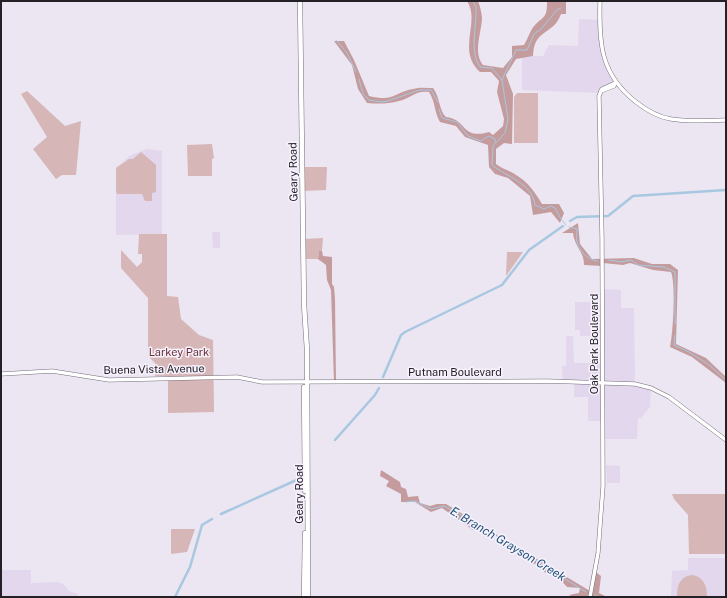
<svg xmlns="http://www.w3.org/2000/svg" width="727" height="598" font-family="'Public Sans',sans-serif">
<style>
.built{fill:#e2d7ec}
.green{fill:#d6b6b7}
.forest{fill:#c59c9d}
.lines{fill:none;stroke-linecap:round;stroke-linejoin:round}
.stream{stroke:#a8c8e1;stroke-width:1}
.canal{stroke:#a8c8e1;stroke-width:2.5}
.minor-casing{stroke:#746d79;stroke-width:4.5}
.major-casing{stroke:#746d79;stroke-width:5.5}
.minor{stroke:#fff;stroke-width:3.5}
.major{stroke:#fff;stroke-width:4.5}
.labels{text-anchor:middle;stroke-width:3;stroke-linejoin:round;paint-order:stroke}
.street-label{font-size:11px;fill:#232126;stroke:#f8f2fe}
.park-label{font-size:11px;fill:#6a3337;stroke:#f8f2fe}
.water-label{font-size:12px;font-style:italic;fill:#225477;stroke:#f8f2fe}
</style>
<rect width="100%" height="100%" fill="#ece5f2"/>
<g class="built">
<polygon points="579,19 600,20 600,41 615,83 600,93 522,90 522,56 543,56 549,45 578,46"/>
<polygon points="147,149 162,151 162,234 116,235 116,168 131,155"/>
<polygon points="212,232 220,232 220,248 213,248"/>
<polygon points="602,289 621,290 621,308 634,308 635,384 651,388 650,407 640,419 638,417 637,439 602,439 602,421 588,421 588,397 574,397 574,382 563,381 562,366 566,366 566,336 573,336 574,363 603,363 603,336 580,336 580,330 575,330 575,302 602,302"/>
<polygon points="606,465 620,466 620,483 607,483"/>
<polygon points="688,558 726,558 726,597 671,597 672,571 688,570"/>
<polygon points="1,570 31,570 31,583 57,582 63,584 69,591 78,594 77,597 1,597"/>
</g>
<g class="green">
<polygon points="27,91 65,126 81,121 76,175 62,175 56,179 33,149 47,137 21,94"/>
<polygon points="517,93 538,93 538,143 514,143 514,97"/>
<polygon points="212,144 214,158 212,159 212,176 188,176 187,145"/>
<polygon points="141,152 156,165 156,192 152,193 152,201 145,201 142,194 117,194 116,190 116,168 129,159 133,159"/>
<polygon points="302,167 327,167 326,190 302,191"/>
<polygon points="139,234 167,234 167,296 178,297 181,319 199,335 213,340 214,412 168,413 168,376 155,376 155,363 148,356 148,298 121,268 121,250 137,267 142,262 142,254 138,254"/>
<polygon points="323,238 322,251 319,251 318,259 304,259 303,239"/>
<polygon points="507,252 523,252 506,276"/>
<polygon points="672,494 726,494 726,554 689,554 688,515 674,499"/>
<polygon points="171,529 195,529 187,552 171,554"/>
<path d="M692 575C704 577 707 586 707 597H677C677 586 679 577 692 575Z"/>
</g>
<g class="forest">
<path d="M467 1H478C480 6 482 14 482 19 481 34 473 53 483 65L503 68 512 57V46L524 45C528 39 530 30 535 25 545 15 547 18 547 1H566V14H561C553 36 534 28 533 56L516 59 506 75 513 94 512 144 504 143 496 149V164C502 169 509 170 516 175 528 182 535 192 542 204H559L564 213 560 223 551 212 533 215 530 196 508 178 495 174 489 167 488 145 465 137 456 126 440 122C434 112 436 103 429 92 416 90 411 98 399 101 388 104 378 104 367 103L358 89 352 65 334 41H344L354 60 369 96C395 102 392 93 413 89 419 87 427 88 433 88 440 97 439 111 446 117 467 119 461 140 489 132L493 135 503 126 504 119 497 92 499 81 491 72H480C456 50 481 22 467 1Z"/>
<path d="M578 223 580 244 592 259 634 258 652 264H670L678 270 676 344 706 358 726 377V383L692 357 670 347C673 335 676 283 671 272L653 270 630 263 623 265 603 263 602 266 584 265C584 251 575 248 573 233H562Z"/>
<polygon points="319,251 322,251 323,256 332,257 332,284 334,287 335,299 336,382 334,382 331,290 327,280 326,265 318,259"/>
<polygon points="381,470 400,482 401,487 406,489 408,497 418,496 420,503 430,506 437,504 446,504 590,591 594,571 601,576 599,593 607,597 573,597 569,595 579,593 580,588 567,587 557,576 544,572 539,565 531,563 521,551 509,549 504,541 487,531 473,530 442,508 431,512 415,502 401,502 401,494 386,486 389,481 380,476"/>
</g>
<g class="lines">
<g class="stream">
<path d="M473 1 476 7C477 26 469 51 480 67L492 68 502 80 508 119 505 133 493 146 492 165C507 177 532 183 535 205L544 209 551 206 555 208 561 219 566 225"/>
<polyline points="563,2 563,1"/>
<polyline points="336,40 347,53 356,72"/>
<polyline points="359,79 363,94 369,100 381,102 388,101 419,90 431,90 438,102"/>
<polyline points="502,80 516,50 527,50 534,34 541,29 557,10 561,8"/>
<polyline points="439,109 442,118 457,122 468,136 481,141 489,136 495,139 495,142"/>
<path d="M569 227 577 229C577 234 576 238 577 242 579 251 588 260 597 261"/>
<polyline points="609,260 621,262 631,260 638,265 664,267 675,272 675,324"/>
<polyline points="675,335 674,345 689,352 708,364 726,380"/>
<polyline points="406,502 415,501 431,509 444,506 471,520 586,592"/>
<polyline points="595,595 598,597"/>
</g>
<g class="canal">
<polyline points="570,221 577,217 608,216 633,196 726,190"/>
<polyline points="383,377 401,335 405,332 502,285 529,250 563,226"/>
<polyline points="335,440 375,395 379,388"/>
<polyline points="221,514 301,478"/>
<polyline points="175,597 190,567 202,525 212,519"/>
</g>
<defs>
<g id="minor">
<path d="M600 1C599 43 600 74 636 102 646 110 658 117 671 119 689 122 708 121 726 120"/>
<polyline points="601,91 614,86 615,83"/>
<polyline points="1,374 52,371 109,380 237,377 262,382 547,381 635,384 651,388 669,397 726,440"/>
<polyline points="590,597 598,553 603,486 602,238 599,96 602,89 615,83"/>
</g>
<g id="major">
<polyline points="300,1 304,304 307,350 308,597"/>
<polyline points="304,387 305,491"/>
<polyline points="304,597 305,533"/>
</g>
</defs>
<use href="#minor" class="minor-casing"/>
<use href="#major" class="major-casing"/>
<use href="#minor" class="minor"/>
<use href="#major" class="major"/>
</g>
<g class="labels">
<g class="street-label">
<text transform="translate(293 172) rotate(-91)" y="4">Geary Road</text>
<text transform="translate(594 344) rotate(-90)" y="4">Oak Park Boulevard</text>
<text transform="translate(154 369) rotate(-1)" y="4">Buena Vista Avenue</text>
<text x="455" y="376">Putnam Boulevard</text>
<text transform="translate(299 494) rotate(-90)" y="4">Geary Road</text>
</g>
<g class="park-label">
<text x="179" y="356">Larkey Park</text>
</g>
<g class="water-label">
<text transform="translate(508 544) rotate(31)" y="4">E. Branch Grayson Creek</text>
</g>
</g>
<rect width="727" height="598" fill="none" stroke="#232126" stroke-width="4"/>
</svg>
